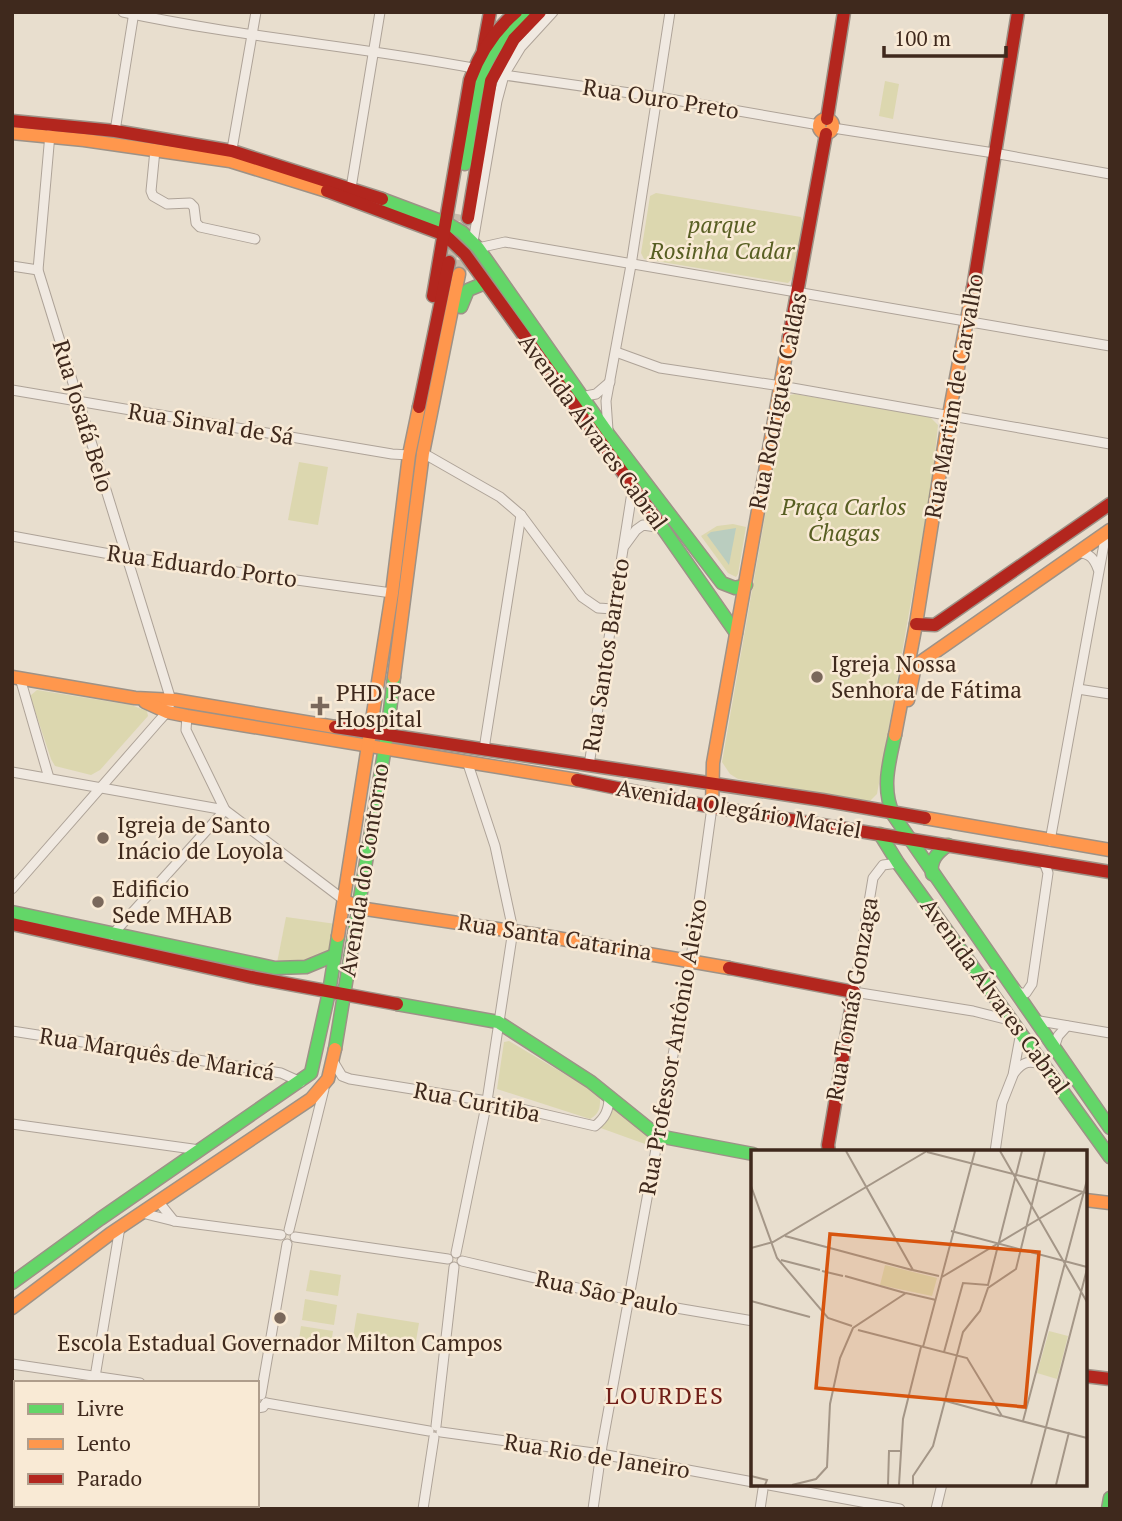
<svg xmlns="http://www.w3.org/2000/svg" width="1122" height="1521" font-family="'PT Serif',serif">
<style>
.green{fill:#dcd7af}
.water{fill:#bacdbf}
.lines{fill:none;stroke-linecap:round;stroke-linejoin:round}
.primary-tunnel{stroke:#c6baab;stroke-width:14;stroke-dasharray:14 7;stroke-linecap:butt}
.street-casing{stroke:#aea398;stroke-width:11}
.fast-casing{stroke:#9d9287;stroke-width:15}
.slow-casing{stroke:#9d9287;stroke-width:15}
.jam-casing{stroke:#9d9287;stroke-width:15}
.street{stroke:#f0e9e1;stroke-width:9}
.fast{stroke:#63d668;stroke-width:12}
.slow{stroke:#ff974d;stroke-width:12}
.jam{stroke:#b3261e;stroke-width:12}
.poi-dot{fill:#7a685b;stroke:#f9ead5;stroke-width:2.5}
.labels{text-anchor:middle;stroke-width:5;stroke-linejoin:round;paint-order:stroke}
.street-label{font-size:23px;fill:#3f291d;stroke:#f9ead5}
.park-label{font-size:23px;font-style:italic;fill:#575e22;stroke:#f9ead5}
.poi-label{font-size:23px;fill:#3f291d;stroke:#f9ead5;text-anchor:start}
.neighbourhood-label{font-size:24px;letter-spacing:2px;fill:#711e18;stroke:#f9ead5}
.inset-road{fill:none;stroke:#a49687;stroke-width:2}
.view{fill:#d7540e;fill-opacity:0.15;stroke:#d7540e;stroke-width:3.5}
.inset-edge{fill:none;stroke:#3f291d;stroke-width:3.5}
</style>
<rect width="100%" height="100%" fill="#e8dece"/>
<g class="green">
<polygon points="885,81 899,84 893,119 879,116"/>
<polygon points="656,193 801,217 803,223 792,279 788,283 644,259 641,253 650,196"/>
<polygon points="795,394 930,417 938,425 932,483 877,794 870,801 738,779 730,774 722,762 786,396"/>
<polygon points="299,462 328,467 318,525 288,520"/>
<polygon points="733,524 746,527 738,574 736,577 728,573 701,536 717,526"/>
<polygon points="37,690 131,705 147,711 148,716 100,770 91,775 55,766 51,759 30,696"/>
<polygon points="286,917 336,924 332,947 319,960 276,968"/>
<path d="M509 1041 600 1095C600 1106 601 1113 590 1119L497 1089 504 1042Z"/>
<polygon points="609,1097 657,1138 645,1144 595,1126"/>
<polygon points="310,1270 341,1275 338,1296 306,1291"/>
<polygon points="305,1299 337,1305 334,1325 302,1320"/>
<polygon points="357,1313 419,1323 415,1347 353,1337"/>
<polygon points="301,1326 333,1331 330,1350 298,1346"/>
</g>
<polygon class="water" points="736,528 729,565 707,535 711,532"/>
<g class="lines">
<g class="primary-tunnel">
<polyline points="449,262 457,214"/>
<polyline points="459,274 468,218"/>
</g>
<defs>
<g id="street">
<path d="M123 12C239 37 357 46 473 68"/>
<polyline points="504,75 658,97 819,125"/>
<polyline points="833,128 994,153 1110,174"/>
<polyline points="115,131 134,12"/>
<polyline points="155,150 151,191 153,196 167,204 190,203 194,207 196,223 200,227 255,239"/>
<polyline points="231,155 256,12"/>
<polyline points="351,188 380,12"/>
<polyline points="473,242 497,101 504,75 521,47 553,12"/>
<polyline points="478,248 505,242 1110,346"/>
<polyline points="12,266 38,270"/>
<polyline points="616,352 660,368 781,386 1110,444"/>
<polyline points="12,390 392,454 409,455"/>
<polyline points="581,397 596,394 610,382"/>
<polyline points="608,430 606,401 631,265 670,12"/>
<polyline points="423,453 500,497 521,515 582,597 598,608 613,609"/>
<polyline points="12,536 126,557 392,593"/>
<polyline points="625,545 636,530 643,525 663,528"/>
<path d="M1078 552C1090 554 1094 558 1098 569"/>
<polyline points="20,678 49,778"/>
<polyline points="1078,689 1110,694"/>
<polyline points="484,749 521,515"/>
<polyline points="589,765 633,486"/>
<polyline points="12,772 225,810 344,900"/>
<polyline points="1050,841 1106,533"/>
<polyline points="898,863 883,865 873,878 854,992 973,1011 1013,1021"/>
<polyline points="12,889 158,722 167,712 171,700 38,270 50,134"/>
<polyline points="112,935 225,810 186,730 187,716"/>
<polyline points="1014,988 1020,993 1026,993 1032,984 1048,873 1044,862"/>
<polyline points="1034,1020 1110,1033"/>
<polyline points="12,1031 281,1073 301,1082"/>
<polyline points="1054,1048 1058,1036 1067,1026"/>
<path d="M333 1061 342 1076 350 1079 487 1101 595 1126C605 1118 609 1110 609 1097"/>
<path d="M1014 1073C1023 1061 1030 1060 1043 1065"/>
<polyline points="12,1124 200,1150"/>
<polyline points="995,1152 1002,1103 1013,1075 1021,1032"/>
<polyline points="158,1201 174,1221"/>
<polyline points="142,1213 174,1221 281,1235"/>
<polyline points="289,1230 324,1089"/>
<polyline points="295,1237 448,1259"/>
<polyline points="456,1253 487,1101 513,930 495,846 467,761"/>
<polyline points="462,1261 629,1300 753,1321"/>
<polyline points="12,1364 140,1383"/>
<polyline points="94,1383 120,1227"/>
<polyline points="261,1395 287,1244"/>
<polyline points="266,1403 429,1431"/>
<polyline points="257,1408 263,1407 266,1403"/>
<polyline points="436,1426 454,1267"/>
<polyline points="441,1432 601,1454 753,1482"/>
<polyline points="769,1485 900,1509"/>
<polyline points="71,1509 71,1505"/>
<polyline points="243,1509 244,1505"/>
<polyline points="423,1509 434,1437"/>
<polyline points="593,1509 602,1446 693,945 712,807"/>
<polyline points="760,1509 763,1489"/>
<polyline points="936,1509 942,1484"/>
</g>
<g id="fast">
<path d="M465 164C471 129 472 91 489 58 498 41 513 27 526 12"/>
<polyline points="382,199 446,223 462,232 478,248 609,435 722,583 735,588 746,585"/>
<polyline points="461,307 468,290 485,283"/>
<polyline points="657,520 736,633"/>
<path d="M895 735C889 763 881 789 894 816L1110 1128"/>
<polyline points="880,834 898,863 1110,1157"/>
<path d="M932 874C930 860 937 853 948 845"/>
<polyline points="12,912 275,968 306,967 335,955"/>
<polyline points="397,1004 498,1022 591,1082 658,1136 753,1154"/>
<polyline points="335,1049 387,735 394,677"/>
<polyline points="12,1283 100,1219 311,1073 329,992 338,936"/>
<polyline points="1108,1509 1110,1498"/>
</g>
<g id="slow">
<circle cx="826" cy="126" r="7"/>
<polyline points="12,133 84,140 230,161 327,191"/>
<polyline points="12,677 135,698 175,700 335,727"/>
<polyline points="394,677 423,453 459,274"/>
<polyline points="908,700 915,666 1110,530"/>
<polyline points="145,702 167,712 187,716 577,780"/>
<polyline points="895,735 916,624 949,415 973,288"/>
<polyline points="712,807 713,763 789,337"/>
<polyline points="925,818 1110,850"/>
<polyline points="344,900 359,908 545,936 729,968"/>
<polyline points="338,936 392,593 409,455 419,407"/>
<polyline points="1085,1200 1110,1203"/>
<polyline points="12,1308 110,1234 311,1099 328,1079 335,1049"/>
</g>
<g id="jam">
<polyline points="483,50 490,12"/>
<polyline points="827,119 844,12"/>
<polyline points="12,121 115,131 232,151 382,199"/>
<polyline points="327,191 445,235 465,254 657,520"/>
<polyline points="468,218 491,81 514,39 540,12"/>
<polyline points="973,288 1018,12"/>
<path d="M433 296 470 80C480 52 494 31 516 12"/>
<polyline points="789,337 826,134"/>
<polyline points="419,407 449,262"/>
<polyline points="916,624 935,625 1110,504"/>
<polyline points="335,727 822,800 925,818"/>
<polyline points="577,780 712,807 1110,872"/>
<polyline points="12,924 251,977 397,1004"/>
<polyline points="729,968 854,992 828,1145 829,1152"/>
<polyline points="1085,1376 1110,1379"/>
</g>
</defs>
<use href="#street" class="street-casing"/>
<use href="#fast" class="fast-casing"/>
<use href="#slow" class="slow-casing"/>
<use href="#jam" class="jam-casing"/>
<use href="#street" class="street"/>
<use href="#fast" class="fast"/>
<use href="#slow" class="slow"/>
<use href="#jam" class="jam"/>
</g>
<g class="poi-dot">
<circle cx="817" cy="677" r="7"/>
<path d="M316.5 695.5h7v7h7v7h-7v7h-7v-7h-7v-7h7z"/>
<circle cx="103" cy="838" r="7"/>
<circle cx="98" cy="902" r="7"/>
<circle cx="280" cy="1318" r="7"/>
</g>
<g class="labels">
<g class="street-label">
<text transform="translate(661 99) rotate(9)" y="8">Rua Ouro Preto</text>
<text transform="translate(954 396) rotate(-80)" y="8">Rua Martim de Carvalho</text>
<text transform="translate(778 401) rotate(-79)" y="8">Rua Rodrigues Caldas</text>
<text transform="translate(83 416) rotate(73)" y="8">Rua Josafá Belo</text>
<text transform="translate(211 424) rotate(9)" y="8">Rua Sinval de Sá</text>
<text transform="translate(593 432) rotate(54)" y="8">Avenida Álvares Cabral</text>
<text transform="translate(202 566) rotate(8)" y="8">Rua Eduardo Porto</text>
<text transform="translate(606 655) rotate(-81)" y="8">Rua Santos Barreto</text>
<text transform="translate(739 809) rotate(10)" y="8">Avenida Olegário Maciel</text>
<text transform="translate(364 870) rotate(-81)" y="8">Avenida do Contorno</text>
<text transform="translate(555 937) rotate(9)" y="8">Rua Santa Catarina</text>
<text transform="translate(995 996) rotate(54)" y="8">Avenida Álvares Cabral</text>
<text transform="translate(852 999) rotate(-80)" y="8">Rua Tomás Gonzaga</text>
<text transform="translate(673 1047) rotate(-80)" y="8">Rua Professor Antônio Aleixo</text>
<text transform="translate(157 1054) rotate(9)" y="8">Rua Marquês de Maricá</text>
<text transform="translate(477 1102) rotate(11)" y="8">Rua Curitiba</text>
<text transform="translate(607 1293) rotate(12)" y="8">Rua São Paulo</text>
<text transform="translate(597 1456) rotate(9)" y="8">Rua Rio de Janeiro</text>
</g>
<g class="park-label">
<text x="722" y="233">parque<tspan x="722" dy="26">Rosinha Cadar</tspan></text>
<text x="844" y="515">Praça Carlos<tspan x="844" dy="26">Chagas</tspan></text>
</g>
<g class="poi-label">
<text x="831" y="672">Igreja Nossa<tspan x="831" dy="26">Senhora de Fátima</tspan></text>
<text x="336" y="701">PHD Pace<tspan x="336" dy="26">Hospital</tspan></text>
<text x="117" y="833">Igreja de Santo<tspan x="117" dy="26">Inácio de Loyola</tspan></text>
<text x="112" y="897">Edificio<tspan x="112" dy="26">Sede MHAB</tspan></text>
<text x="280" y="1351" text-anchor="middle">Escola Estadual Governador Milton Campos</text>
</g>
<g class="neighbourhood-label">
<text x="665" y="1404">LOURDES</text>
</g>
</g>
<g transform="translate(751 1150)">
<rect width="336" height="336" fill="#e8dece"/>
<path d="M134 115 186 128 181 146 129 135ZM298 181 317 186 306 229 286 223Z" fill="#dcd7af"/>
<path class="inset-road" d="M95 1 162 120 188 126M249 1 336 152M176 2 336 43M0 36 26 108 77 168 101 176M200 81 336 117M34 86 161 120M0 98 22 92 176 1M30 110 69 120M71 121 92 126M94 126 154 143M191 127 331 43M0 151 59 167M107 180 216 208 251 266 336 288M172 197 224 1M193 202 212 133 237 135 271 1M191 250 250 266M272 271 336 30M0 326 16 330 14 335M41 335 65 329 76 317 79 254 89 208 102 178 155 143 185 150M137 335 138 301H149M148 335 152 269 170 197M162 335V326L182 296 212 182 229 161 237 138 265 119 294 1M280 335 336 119M305 335 318 282"/>
<path class="view" d="M79 84 288 102 274 257 65 238Z"/>
<rect width="336" height="336" class="inset-edge"/>
</g>
<rect width="1122" height="1521" fill="none" stroke="#3f291d" stroke-width="28"/>
<rect x="14" y="1381" width="245" height="126" fill="#f9ead5" stroke="#af9d8b" stroke-width="2"/>
<rect x="28" y="1404" width="35" height="10" fill="#63d668" stroke="#af9d8b" stroke-width="2"/>
<text x="77" y="1416" font-size="21" fill="#3f291d">Livre</text>
<rect x="28" y="1439" width="35" height="10" fill="#ff974d" stroke="#af9d8b" stroke-width="2"/>
<text x="77" y="1451" font-size="21" fill="#3f291d">Lento</text>
<rect x="28" y="1474" width="35" height="10" fill="#b3261e" stroke="#af9d8b" stroke-width="2"/>
<text x="77" y="1486" font-size="21" fill="#3f291d">Parado</text>
<path d="M884 46v10h122v-10" fill="none" stroke="#3f291d" stroke-width="3.5"/>
<text x="894" y="46" font-size="21" fill="#3f291d" stroke="#f9ead5" stroke-width="5" paint-order="stroke">100 m</text>
</svg>
